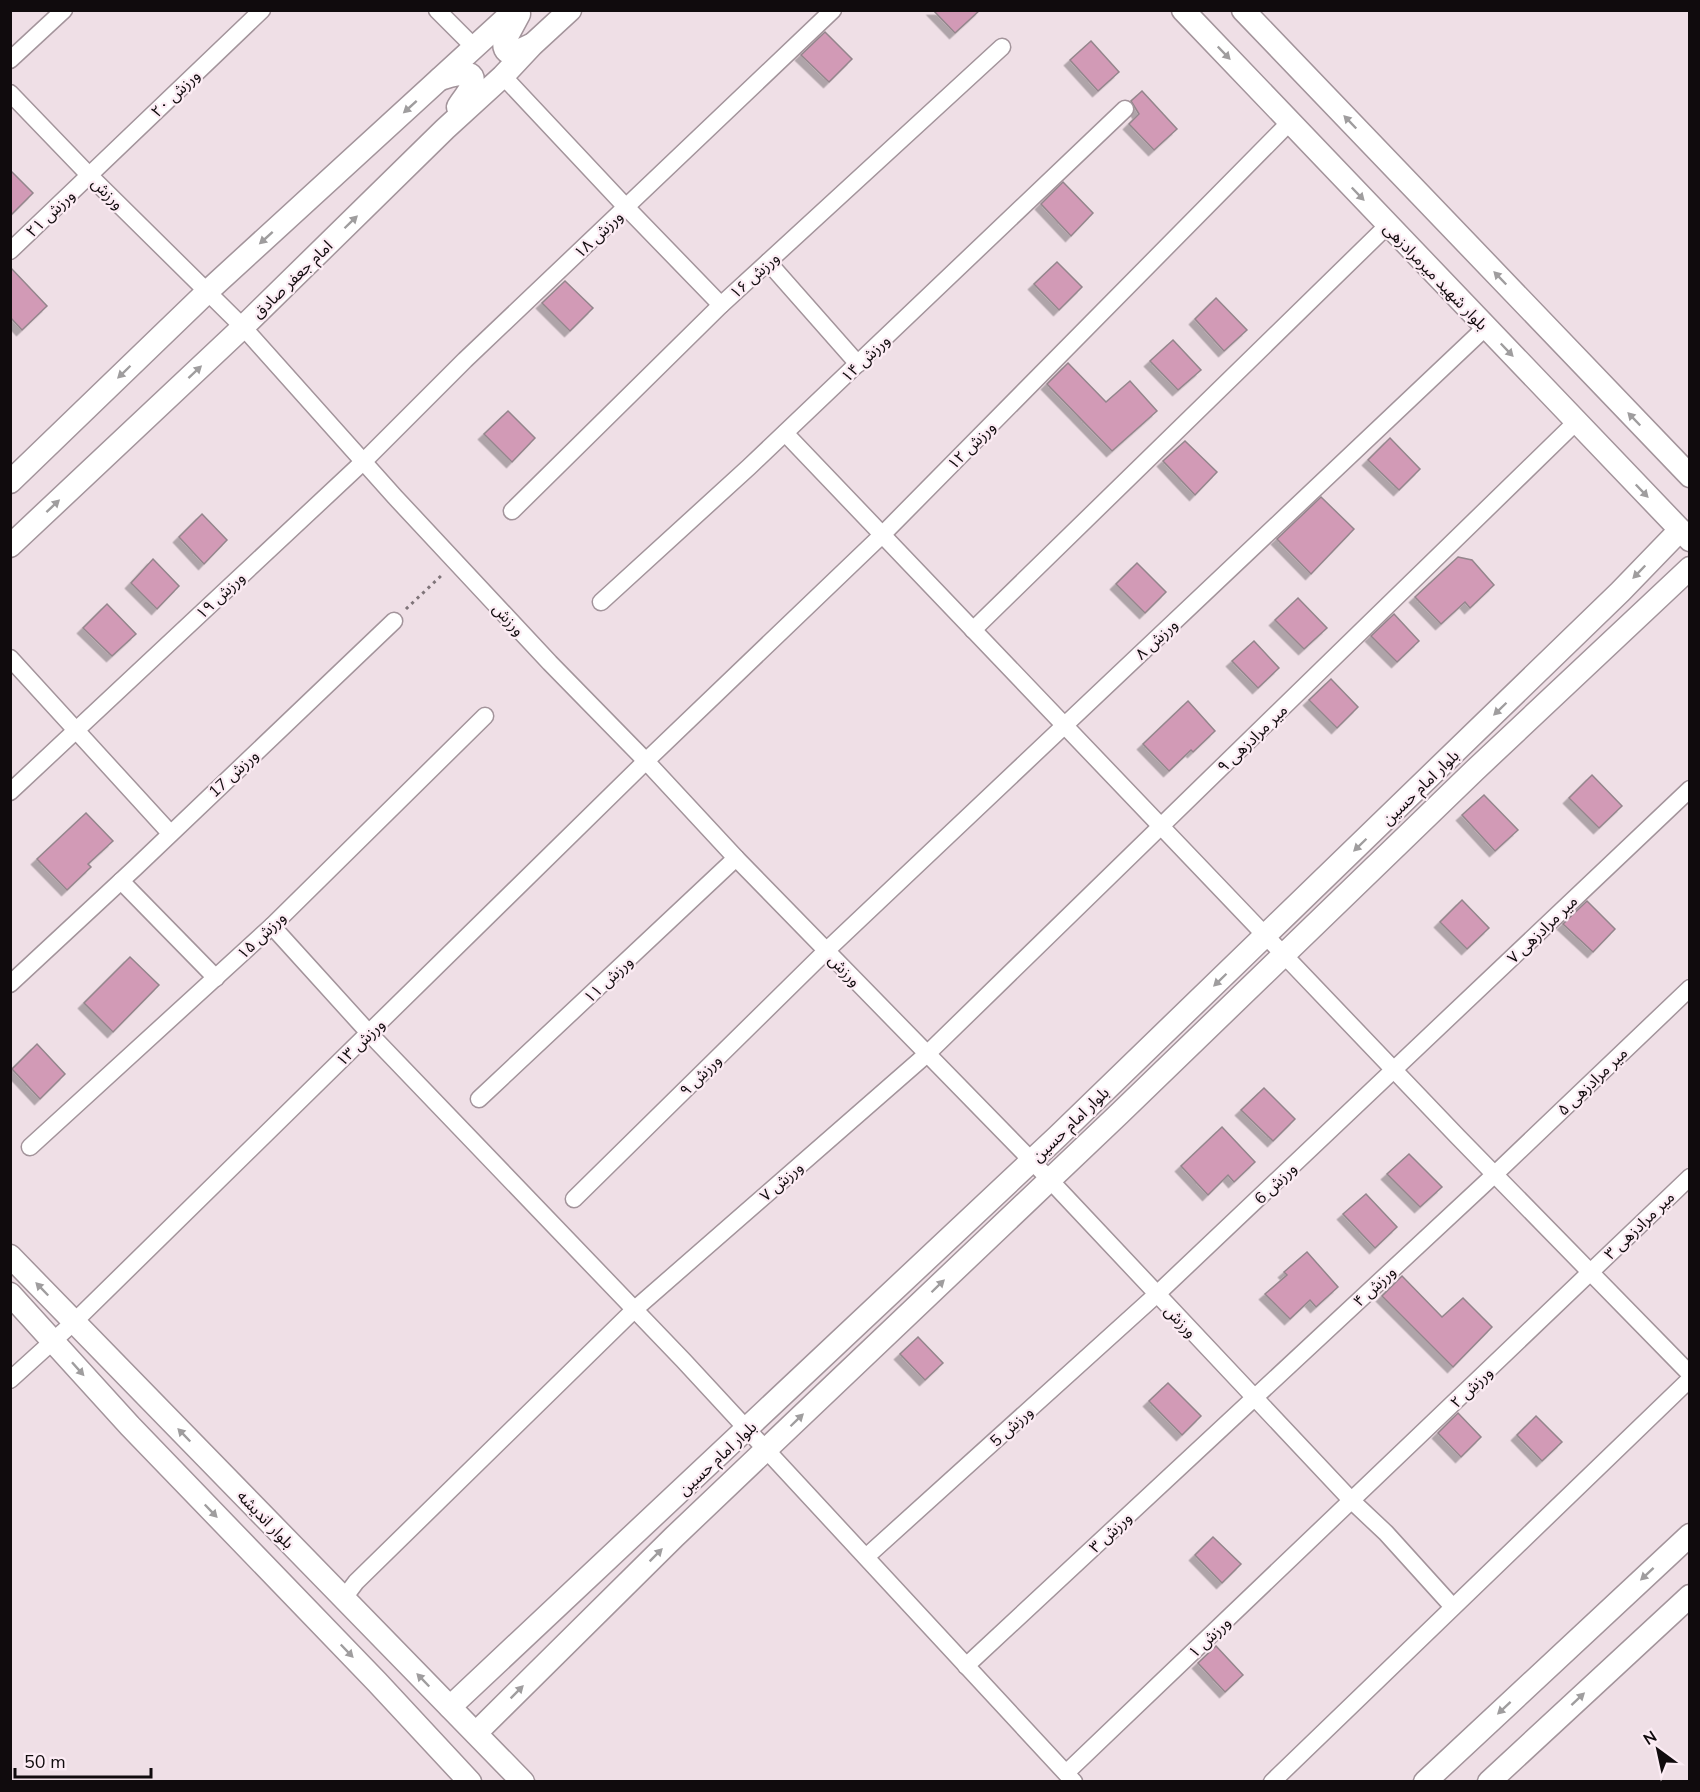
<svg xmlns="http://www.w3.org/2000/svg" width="1700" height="1792" font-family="'Nunito Sans','Noto Sans Arabic',sans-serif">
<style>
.building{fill:#d29ab6;stroke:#94858c;stroke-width:1.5;filter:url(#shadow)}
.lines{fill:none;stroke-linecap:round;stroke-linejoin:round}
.street-casing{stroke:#a3949b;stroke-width:19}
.secondary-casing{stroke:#a3949b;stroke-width:25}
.path{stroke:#7f7479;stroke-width:3;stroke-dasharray:3 4.5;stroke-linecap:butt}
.street{stroke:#fff;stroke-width:16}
.secondary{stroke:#fff;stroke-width:22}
.oneway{fill:#9f9d9e}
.labels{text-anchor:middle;stroke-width:4.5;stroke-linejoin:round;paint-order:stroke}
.street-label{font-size:16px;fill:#100b0d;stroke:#fcecf4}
</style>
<defs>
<filter id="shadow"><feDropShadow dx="-5.5" dy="5.5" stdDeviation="0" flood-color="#0004"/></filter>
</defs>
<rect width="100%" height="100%" fill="#efdfe6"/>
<g class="building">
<polygon points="933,10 980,10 955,33"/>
<polygon points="825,32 852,59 829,82 801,55"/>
<polygon points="1091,41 1119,72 1098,91 1070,60"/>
<polygon points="1142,91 1177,129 1154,150 1129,124 1139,114 1131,101"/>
<polygon points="10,170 33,193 10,216"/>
<polygon points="1063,182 1093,213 1071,236 1041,204"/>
<polygon points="1057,262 1082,287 1059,310 1034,284"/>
<polygon points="10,267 47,306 22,330 10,317"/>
<polygon points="565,281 593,308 570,331 542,303"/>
<polygon points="1216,298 1247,330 1224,351 1195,319"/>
<polygon points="1173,340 1201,370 1178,390 1150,361"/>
<polygon points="1068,363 1106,402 1130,381 1157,411 1112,451 1047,384"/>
<polygon points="508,411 535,438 512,462 484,434"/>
<polygon points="1390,438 1420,469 1399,490 1368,460"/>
<polygon points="1185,441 1217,472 1195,495 1163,461"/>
<polygon points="1321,497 1354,529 1311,574 1277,539"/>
<polygon points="202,514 227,540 204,564 179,537"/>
<polygon points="1458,557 1472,560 1494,585 1470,608 1465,602 1441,624 1415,597"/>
<polygon points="153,559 179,586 157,609 131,583"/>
<polygon points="1137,563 1166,592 1145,613 1116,584"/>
<polygon points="1298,598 1327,628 1304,649 1275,620"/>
<polygon points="107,604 136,634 112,656 83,628"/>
<polygon points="1394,614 1419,641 1397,662 1371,636"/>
<polygon points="1254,641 1279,668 1258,688 1232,661"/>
<polygon points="1331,679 1358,707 1337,728 1309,700"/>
<polygon points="1188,701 1215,731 1193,752 1191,750 1169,771 1143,744"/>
<polygon points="1592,775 1622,806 1599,828 1569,798"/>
<polygon points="1484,795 1518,830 1495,851 1462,815"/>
<polygon points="86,813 113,841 88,864 91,867 67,890 37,859"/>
<polygon points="1462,900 1489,928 1467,949 1440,922"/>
<polygon points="1587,901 1615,929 1593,952 1563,924"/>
<polygon points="130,957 159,985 113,1032 84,1003"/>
<polygon points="37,1044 65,1074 40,1099 12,1069"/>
<polygon points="1264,1088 1295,1119 1273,1141 1241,1110"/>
<polygon points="1222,1127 1255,1162 1234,1182 1228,1175 1208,1195 1181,1166"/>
<polygon points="1409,1154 1442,1187 1420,1207 1387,1174"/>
<polygon points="1366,1194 1397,1227 1375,1248 1343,1214"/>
<polygon points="1307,1252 1338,1287 1316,1307 1310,1300 1290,1319 1265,1294 1287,1275 1284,1272"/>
<polygon points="1402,1276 1442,1317 1463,1298 1492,1327 1453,1367 1382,1296"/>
<polygon points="918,1337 943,1363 925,1380 900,1354"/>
<polygon points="1168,1383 1201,1416 1182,1435 1149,1401"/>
<polygon points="1458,1413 1481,1437 1461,1457 1438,1433"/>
<polygon points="1536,1416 1562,1442 1542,1461 1517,1435"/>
<polygon points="1213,1537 1241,1564 1222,1583 1195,1555"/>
<polygon points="1216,1646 1243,1675 1225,1692 1198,1663"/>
</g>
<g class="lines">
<defs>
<g id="street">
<polyline points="437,10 474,47"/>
<polyline points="10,60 64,10"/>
<polyline points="503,76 626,207 721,305"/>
<polyline points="10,93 89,175 243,327 395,497 550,663 646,761 736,858 1032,1161 1352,1501 1386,1533 1453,1607"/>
<polyline points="10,251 262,10"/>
<polyline points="768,262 858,364"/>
<polyline points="785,433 1458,1137 1690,1374"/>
<polyline points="512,511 721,305 1002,47"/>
<polyline points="601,602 749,467 1125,109"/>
<polyline points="973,630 1388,225"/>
<polyline points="10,658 170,833"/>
<polyline points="10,792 364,461 465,360 833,10"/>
<polyline points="121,881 216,978"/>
<polyline points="272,926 369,1033 683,1360 1074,1782"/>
<polyline points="10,984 136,867 394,621"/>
<polyline points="479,1099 736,858"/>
<polyline points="30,1147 272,926 485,716"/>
<polyline points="574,1199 827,950 1486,327"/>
<polyline points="10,1380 74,1322 646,761 882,535 1290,122"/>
<polyline points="866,1557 1156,1295 1690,789"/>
<polyline points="344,1598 356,1582 635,1309 927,1054 1576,422"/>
<polyline points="966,1666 1494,1175 1690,988"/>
<polyline points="1066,1773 1690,1177"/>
<polyline points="1272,1782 1690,1379"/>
</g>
<g id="secondary">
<polyline points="1183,10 1690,540"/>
<polyline points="1243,10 1690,476"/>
<path d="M519 14 505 40C503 47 505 52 512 54L531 45"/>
<path d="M440 79C448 77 481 64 471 87 468 94 462 100 458 107"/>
<polyline points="10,482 208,291 515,10"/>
<polyline points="10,546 243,327 445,129 503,76 532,45 570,10"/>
<polyline points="10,1256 523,1782"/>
<polyline points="10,1294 130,1426 377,1682 470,1782"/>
<polyline points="450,1707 1058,1136 1620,592 1680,530"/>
<polyline points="476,1733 674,1537 1119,1114 1475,770 1690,568"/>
<polyline points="1425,1782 1690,1535"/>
<polyline points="1489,1782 1690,1596"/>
</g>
</defs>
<use href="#street" class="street-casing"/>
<use href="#secondary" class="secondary-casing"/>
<polyline class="path" points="406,609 443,574"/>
<use href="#street" class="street"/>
<use href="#secondary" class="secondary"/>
</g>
<defs><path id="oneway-solid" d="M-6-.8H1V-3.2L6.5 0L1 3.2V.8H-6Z" transform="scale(1.5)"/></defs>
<g class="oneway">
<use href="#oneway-solid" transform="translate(1224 53) rotate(46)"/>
<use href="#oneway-solid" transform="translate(410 107) rotate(138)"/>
<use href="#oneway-solid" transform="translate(1350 122) rotate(-134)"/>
<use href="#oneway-solid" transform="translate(1358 194) rotate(46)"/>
<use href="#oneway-solid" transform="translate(351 222) rotate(-44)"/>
<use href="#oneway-solid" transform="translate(266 238) rotate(138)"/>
<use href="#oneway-solid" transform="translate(1500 278) rotate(-134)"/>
<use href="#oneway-solid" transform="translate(1507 350) rotate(46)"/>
<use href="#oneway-solid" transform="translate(124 372) rotate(136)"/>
<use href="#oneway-solid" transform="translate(195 372) rotate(-43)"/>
<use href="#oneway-solid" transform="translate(1634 419) rotate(-134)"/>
<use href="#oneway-solid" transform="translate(1642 491) rotate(46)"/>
<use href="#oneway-solid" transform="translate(53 506) rotate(-43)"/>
<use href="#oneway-solid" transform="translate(1639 572) rotate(134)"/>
<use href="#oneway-solid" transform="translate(1500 709) rotate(136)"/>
<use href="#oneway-solid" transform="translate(1360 845) rotate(136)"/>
<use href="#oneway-solid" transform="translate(1220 980) rotate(136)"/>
<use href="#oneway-solid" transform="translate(938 1286) rotate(-44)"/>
<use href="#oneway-solid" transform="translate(42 1289) rotate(-134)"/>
<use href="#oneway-solid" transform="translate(78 1369) rotate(48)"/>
<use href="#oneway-solid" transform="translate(797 1420) rotate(-44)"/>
<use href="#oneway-solid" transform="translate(184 1435) rotate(-134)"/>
<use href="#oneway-solid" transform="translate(211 1511) rotate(46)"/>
<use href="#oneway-solid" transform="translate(656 1555) rotate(-45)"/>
<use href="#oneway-solid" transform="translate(1647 1574) rotate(137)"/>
<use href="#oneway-solid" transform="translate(347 1651) rotate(46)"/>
<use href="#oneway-solid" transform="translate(423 1680) rotate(-134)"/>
<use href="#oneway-solid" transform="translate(517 1692) rotate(-45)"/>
<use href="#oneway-solid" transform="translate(1578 1699) rotate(-43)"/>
<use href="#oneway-solid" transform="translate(1504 1708) rotate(137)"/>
</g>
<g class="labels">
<g class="street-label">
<text transform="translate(175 93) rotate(-44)" y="6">ورزش ۲۰</text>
<text transform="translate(108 193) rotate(45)" y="6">ورزش</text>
<text transform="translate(50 213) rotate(-44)" y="6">ورزش ۲۱</text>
<text transform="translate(598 234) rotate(-44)" y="6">ورزش ۱۸</text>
<text transform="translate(754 275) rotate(-42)" y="6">ورزش ۱۶</text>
<text transform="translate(1436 276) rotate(46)" y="6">بلوار شهید میرمرادزهی</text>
<text transform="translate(292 279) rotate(-44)" y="6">امام جعفر صادق</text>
<text transform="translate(865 358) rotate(-44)" y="6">ورزش ۱۴</text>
<text transform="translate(971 445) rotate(-45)" y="6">ورزش ۱۲</text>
<text transform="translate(220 595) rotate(-43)" y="6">ورزش ۱۹</text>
<text transform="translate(509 619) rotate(47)" y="6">ورزش</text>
<text transform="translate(1156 639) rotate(-43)" y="6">ورزش ۸</text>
<text transform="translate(1252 738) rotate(-44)" y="6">میر مرادزهی ۹</text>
<text transform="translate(233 773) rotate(-43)" y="6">ورزش 17</text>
<text transform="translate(1420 787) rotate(-44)" y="6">بلوار امام حسین</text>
<text transform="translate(1542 929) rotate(-44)" y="6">میر مرادزهی ۷</text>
<text transform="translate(261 935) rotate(-44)" y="6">ورزش ۱۵</text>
<text transform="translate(845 970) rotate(46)" y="6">ورزش</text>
<text transform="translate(608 979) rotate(-43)" y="6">ورزش ۱۱</text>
<text transform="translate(360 1042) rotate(-44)" y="6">ورزش ۱۳</text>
<text transform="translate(700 1075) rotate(-45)" y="6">ورزش ۹</text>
<text transform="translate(1592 1081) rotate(-44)" y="6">میر مرادزهی ۵</text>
<text transform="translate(1070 1124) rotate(-44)" y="6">بلوار امام حسین</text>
<text transform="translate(781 1181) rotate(-41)" y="6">ورزش ۷</text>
<text transform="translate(1275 1183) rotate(-44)" y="6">ورزش 6</text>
<text transform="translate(1639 1225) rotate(-44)" y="6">میر مرادزهی ۳</text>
<text transform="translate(1374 1286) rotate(-43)" y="6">ورزش ۴</text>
<text transform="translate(1181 1321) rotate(46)" y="6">ورزش</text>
<text transform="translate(1471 1387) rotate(-44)" y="6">ورزش ۲</text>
<text transform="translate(1011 1426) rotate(-42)" y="6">ورزش 5</text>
<text transform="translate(717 1458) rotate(-43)" y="6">بلوار امام حسین</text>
<text transform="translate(266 1519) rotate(46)" y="6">بلوار اندیشه</text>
<text transform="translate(1110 1532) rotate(-43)" y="6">ورزش ۳</text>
<text transform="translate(1209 1637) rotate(-44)" y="6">ورزش ۱</text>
</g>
</g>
<rect width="1700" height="1792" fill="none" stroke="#100b0d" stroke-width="24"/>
<g transform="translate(1658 1750) rotate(327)" stroke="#fcecf4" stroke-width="4.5" paint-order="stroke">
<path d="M0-4.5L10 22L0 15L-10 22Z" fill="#100b0d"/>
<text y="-9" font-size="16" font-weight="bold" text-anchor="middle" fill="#100b0d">N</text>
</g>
<path d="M15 1768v9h136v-9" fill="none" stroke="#100b0d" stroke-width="3"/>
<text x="24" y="1768" font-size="18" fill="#100b0d" stroke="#fcecf4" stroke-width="4.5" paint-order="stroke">50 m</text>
</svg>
